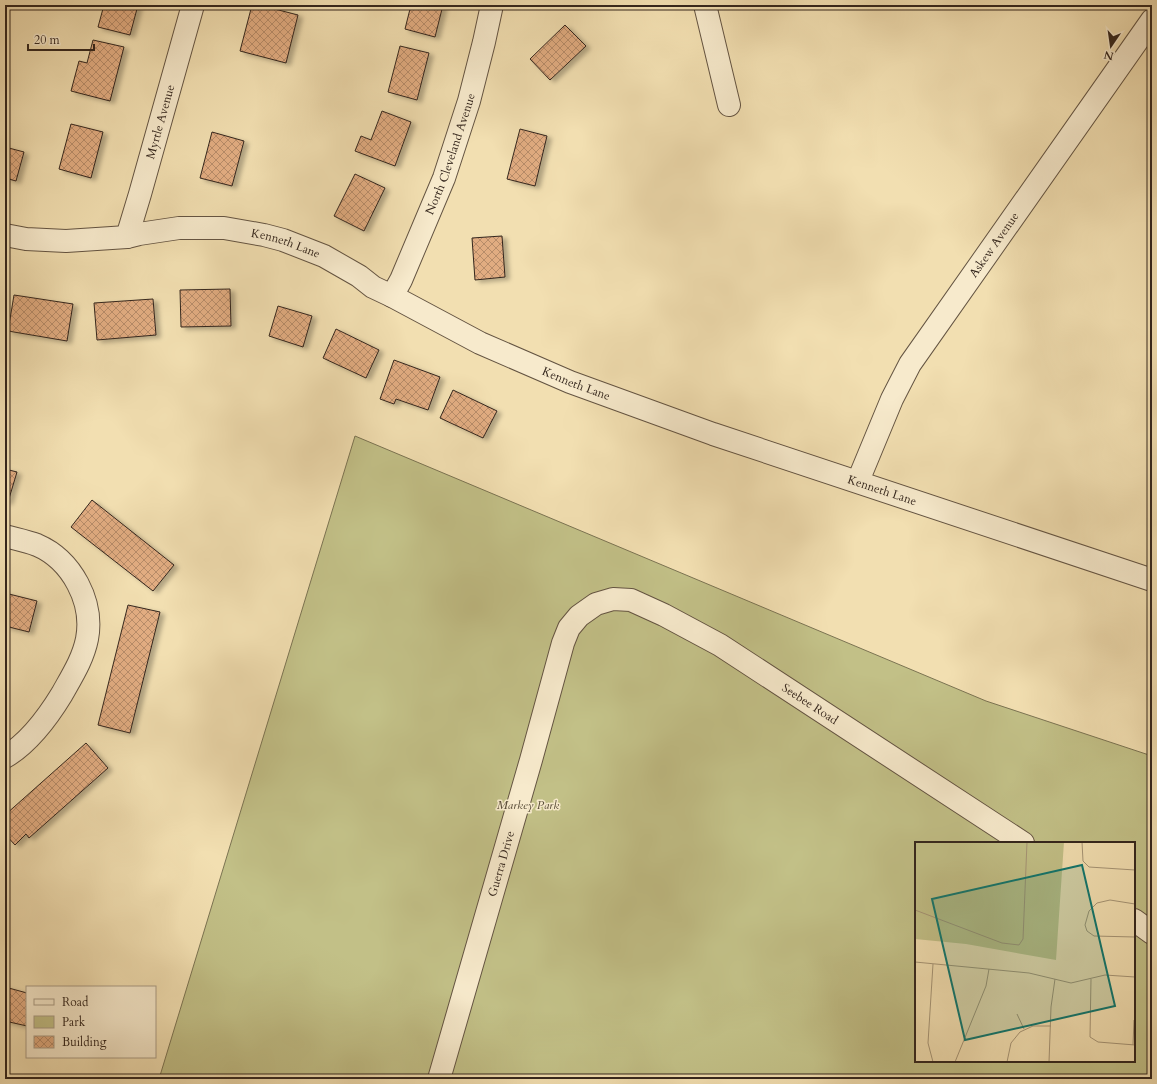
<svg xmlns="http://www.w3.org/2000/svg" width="1157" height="1084" font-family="Cardo,serif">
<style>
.green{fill:#c2c087;stroke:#7b7352;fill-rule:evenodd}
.building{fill:url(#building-cross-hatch);stroke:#34261d;filter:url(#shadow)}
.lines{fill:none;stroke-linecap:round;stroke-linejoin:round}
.minor-casing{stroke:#645442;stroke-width:24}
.minor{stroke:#f7eacc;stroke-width:22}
.labels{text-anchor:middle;stroke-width:3;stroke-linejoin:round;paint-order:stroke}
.street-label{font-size:12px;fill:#34261d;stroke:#f7eacc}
.park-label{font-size:12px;font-style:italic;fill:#584c38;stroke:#f7eacc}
.inset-road{fill:none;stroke:#a69576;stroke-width:1}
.view{fill:#0f766e;fill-opacity:0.15;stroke:#0f766e;stroke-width:2}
.inset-edge{fill:none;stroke:#34261d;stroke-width:2}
</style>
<defs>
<pattern id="building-cross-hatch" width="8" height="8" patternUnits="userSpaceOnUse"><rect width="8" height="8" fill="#e1ac81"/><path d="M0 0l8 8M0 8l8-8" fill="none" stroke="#b78c69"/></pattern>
<filter id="shadow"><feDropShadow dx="4.5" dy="2.5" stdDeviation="2" flood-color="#0004"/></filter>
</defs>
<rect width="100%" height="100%" fill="#f2dfb1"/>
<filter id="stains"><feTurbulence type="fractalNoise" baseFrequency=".005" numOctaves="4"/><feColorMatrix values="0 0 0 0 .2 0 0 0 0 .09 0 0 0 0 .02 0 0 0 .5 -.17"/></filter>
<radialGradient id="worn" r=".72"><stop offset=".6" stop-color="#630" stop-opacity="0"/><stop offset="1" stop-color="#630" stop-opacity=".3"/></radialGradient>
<path class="green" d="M355 436 986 701 1152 756V1079H159ZM916 843H1134V1061H916Z"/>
<g class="building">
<polygon points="104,5 138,5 130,35 98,27"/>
<polygon points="252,5 259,5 298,15 286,63 240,51"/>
<polygon points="411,5 443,5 435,37 405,29"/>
<polygon points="565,25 586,46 550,80 530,59"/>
<polygon points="93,40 124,47 110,101 71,91 79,61 87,63"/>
<polygon points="400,46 429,53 417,100 388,92"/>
<polygon points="382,111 411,122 395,166 355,151 361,136 371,140"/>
<polygon points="71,124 103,132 91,178 59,169"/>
<polygon points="520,129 547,136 535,186 507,179"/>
<polygon points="212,132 244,141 232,186 200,178"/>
<polygon points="5,147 24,152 16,181 5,178"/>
<polygon points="355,174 385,188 364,231 334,216"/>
<polygon points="502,236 505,277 475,280 472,238"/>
<polygon points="230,289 231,326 181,327 180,290"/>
<polygon points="14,295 73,304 67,341 8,331"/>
<polygon points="153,299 156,335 97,340 94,303"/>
<polygon points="278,306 312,316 303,347 269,336"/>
<polygon points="336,329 379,350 366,378 323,358"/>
<polygon points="394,360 440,377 428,410 396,399 394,404 380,399"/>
<polygon points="453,390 497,411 483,438 440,418"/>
<polygon points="5,469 17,472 8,502 5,502"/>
<polygon points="92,500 174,565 153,591 71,527"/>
<polygon points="5,593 37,601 29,632 5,626"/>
<polygon points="128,605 160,612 130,733 98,725"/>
<polygon points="86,743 108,768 29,838 26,834 15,845 5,834 5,815"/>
<polygon points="5,987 27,993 27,1026 5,1021"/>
</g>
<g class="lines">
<defs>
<g id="minor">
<polyline points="705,5 729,105"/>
<path id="s1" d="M5 235 26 239 66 241 127 237 139 234 179 228H224L264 235 283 240 324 256 359 276 373 287 392 296 480 343 570 382 713 434 1152 580"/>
<path id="s2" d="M127 237 140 194 193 5"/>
<path id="s3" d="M392 296 401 280 444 178 469 101 484 42 492 5"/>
<path id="s4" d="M858 481 892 399 910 364 1152 20"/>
<path d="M5 536C16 539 27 541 37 545 72 560 94 602 87 639 83 659 72 676 62 694 48 717 29 743 5 757"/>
<polyline points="1134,920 1152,933"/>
<path id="s5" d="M439 1079 531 760 563 643 569 628 579 616 596 604 613 599 631 600 664 615 720 645 1023 843"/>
</g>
</defs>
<use href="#minor" class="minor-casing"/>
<use href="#minor" class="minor"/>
</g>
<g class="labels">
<g class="street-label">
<text dy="4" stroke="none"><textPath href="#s2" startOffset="120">Myrtle Avenue</textPath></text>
<text dy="4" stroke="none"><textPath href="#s3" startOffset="154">North Cleveland Avenue</textPath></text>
<text dy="4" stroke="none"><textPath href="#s1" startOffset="284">Kenneth Lane</textPath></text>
<text dy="4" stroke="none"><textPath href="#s4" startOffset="274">Askew Avenue</textPath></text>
<text dy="4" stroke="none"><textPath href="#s1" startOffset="608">Kenneth Lane</textPath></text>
<text dy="4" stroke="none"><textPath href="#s1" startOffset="932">Kenneth Lane</textPath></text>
<text dy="4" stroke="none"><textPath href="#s5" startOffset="749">Seebee Road</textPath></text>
<text dy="4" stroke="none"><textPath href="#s5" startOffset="224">Guerra Drive</textPath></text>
</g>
<g class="park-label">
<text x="528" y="809">Markey Park</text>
</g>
</g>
<g transform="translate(915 842)">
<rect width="220" height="220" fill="#f2dfb1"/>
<path d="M0 0H149L141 118 51 102 0 97Z" fill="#c2c087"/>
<path class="inset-road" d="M167 0 168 19 174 25 220 28M220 62 195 58 182 61 174 69 170 83 172 89 179 94 220 95M0 68 87 101 104 103 108 97 112 0M0 120 114 131 156 141 190 133 220 135M176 137 175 195 183 200 220 203M102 172 109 187M218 203 219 178M18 220 13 201 18 122M40 220 71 144 74 127M92 220 96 201 105 190 118 184H136M134 220 136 165 140 137"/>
<path class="view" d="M167 23 200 164 50 198 17 57Z"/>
<rect width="220" height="220" class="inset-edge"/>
</g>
<rect width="1157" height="1084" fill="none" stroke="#f2dfb1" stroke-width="20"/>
<rect x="6" y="6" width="1145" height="1072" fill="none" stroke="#34261d" stroke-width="2"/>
<rect x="10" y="10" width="1137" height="1064" fill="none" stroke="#34261d"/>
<rect x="26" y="986" width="130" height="72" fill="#f7eacc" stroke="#a99c86"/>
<rect x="34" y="999" width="20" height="6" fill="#f7eacc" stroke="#a99c86"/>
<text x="62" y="1006" font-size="12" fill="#34261d">Road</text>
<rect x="34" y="1016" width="20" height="12" fill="#c2c087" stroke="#a99c86"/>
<text x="62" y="1026" font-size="12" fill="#34261d">Park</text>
<rect x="34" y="1036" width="20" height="12" fill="url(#building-cross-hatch)" stroke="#a99c86"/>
<text x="62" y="1046" font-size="12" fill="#34261d">Building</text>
<g transform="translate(1111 46) rotate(193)" stroke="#f7eacc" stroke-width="3" paint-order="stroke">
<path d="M0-3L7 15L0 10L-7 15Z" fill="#34261d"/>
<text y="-6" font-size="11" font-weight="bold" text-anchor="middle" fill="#34261d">N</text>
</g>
<path d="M28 44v6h66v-6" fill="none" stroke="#34261d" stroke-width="2"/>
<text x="34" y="44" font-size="12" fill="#34261d" stroke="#f7eacc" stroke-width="3" paint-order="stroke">20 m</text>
<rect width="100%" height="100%" filter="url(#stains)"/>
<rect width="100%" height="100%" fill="url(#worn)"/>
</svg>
